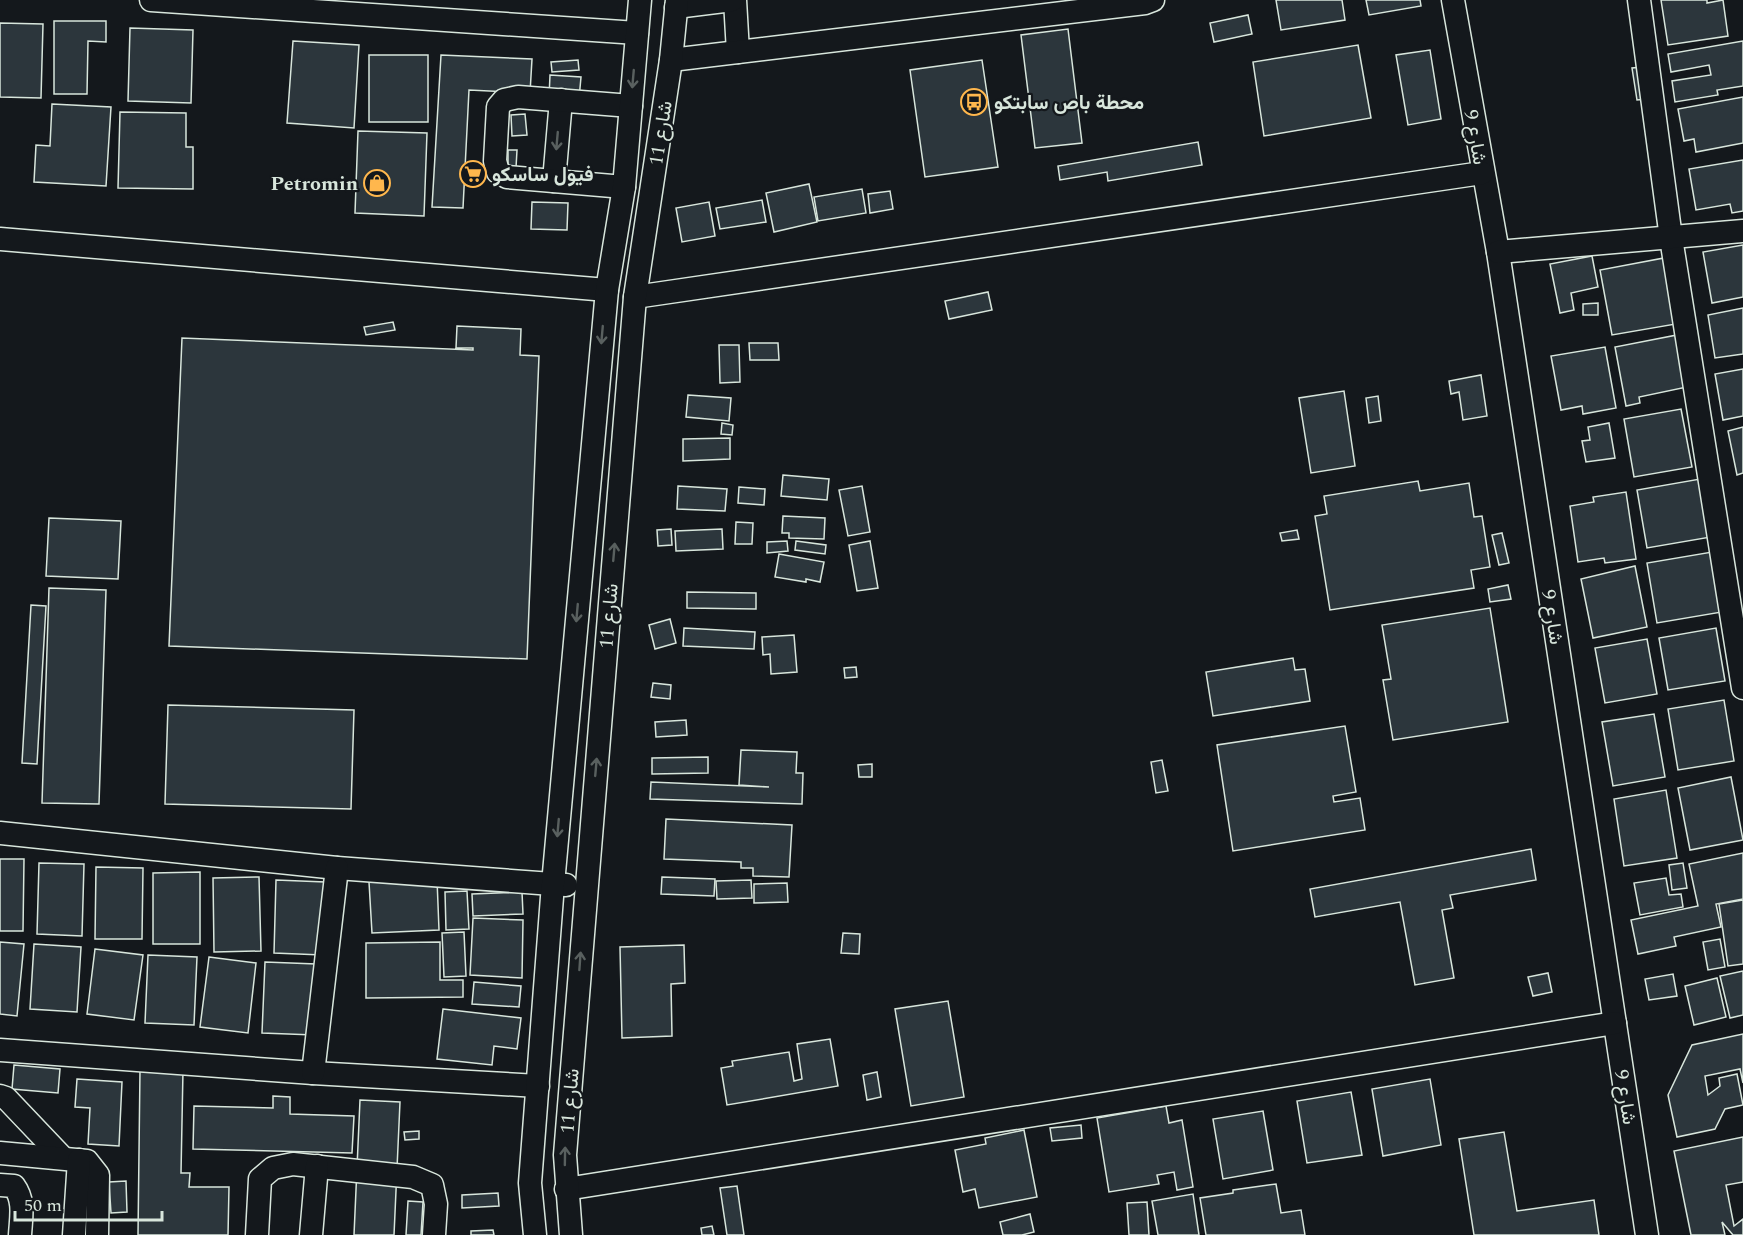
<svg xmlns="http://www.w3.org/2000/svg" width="1743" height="1235" font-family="Spectral,Vazirmatn,serif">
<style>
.building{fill:#2c363c;stroke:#d8e6dc;stroke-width:1.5}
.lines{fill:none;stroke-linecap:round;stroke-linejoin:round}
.minor-casing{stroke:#d8e6dc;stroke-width:25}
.minor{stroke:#14181c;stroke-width:22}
.oneway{stroke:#59605f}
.labels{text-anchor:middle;stroke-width:4.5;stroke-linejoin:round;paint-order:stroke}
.poi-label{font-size:20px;font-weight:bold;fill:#d8e6dc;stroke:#14181c;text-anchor:start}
.street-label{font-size:20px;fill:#d8e6dc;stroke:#14181c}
</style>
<rect width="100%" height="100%" fill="#14181c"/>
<g class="building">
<polygon points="1276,0 1342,0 1345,20 1281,30"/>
<polygon points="1366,0 1420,0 1421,6 1369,15"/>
<polygon points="1661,0 1707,0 1707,3 1723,0 1728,36 1668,45"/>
<polygon points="1248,15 1252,34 1214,42 1210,23"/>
<polygon points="54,21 106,21 106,42 88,41 87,94 54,94"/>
<polygon points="0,23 43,24 41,98 0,97"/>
<polygon points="130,28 193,30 191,103 128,101"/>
<polygon points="1068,29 1082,143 1035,148 1021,35"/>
<polygon points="293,41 359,45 354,128 287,123"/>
<polygon points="1743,41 1743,86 1717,90 1718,95 1675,102 1672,81 1711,75 1709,65 1671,72 1668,54"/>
<polygon points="1358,45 1371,118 1264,136 1253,62"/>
<polygon points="1430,50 1441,119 1408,125 1396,55"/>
<rect x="369" y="55" width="59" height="67"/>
<polygon points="441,55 532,59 530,93 469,90 463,208 432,207"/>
<polygon points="578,60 579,70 552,72 551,62"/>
<polygon points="982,60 998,167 925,177 910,70"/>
<polygon points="1642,67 1647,99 1637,100 1632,68"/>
<polygon points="550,75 581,77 579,99 549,98"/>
<polygon points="1743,97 1743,143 1696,152 1694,139 1684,141 1678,109"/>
<polygon points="52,104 111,107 106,186 34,182 36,145 50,146"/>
<polygon points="120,112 186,113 186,147 193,147 193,189 118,188"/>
<polygon points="525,114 527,135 512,136 511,115"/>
<polygon points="358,131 427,133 424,216 355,213"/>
<polygon points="1198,142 1202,165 1108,181 1107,172 1060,180 1058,166"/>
<polygon points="508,150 517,150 516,168 508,168"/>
<polygon points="1743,160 1743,211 1732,213 1730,204 1696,210 1689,169"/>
<polygon points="809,184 817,222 774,232 766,193"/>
<polygon points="862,189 866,213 818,221 814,197"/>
<polygon points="890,191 893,209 870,213 868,194"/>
<polygon points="762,200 766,222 720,229 716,208"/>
<polygon points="532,202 568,203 567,230 531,229"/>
<polygon points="709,202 715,236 682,242 676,208"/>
<polygon points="1743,245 1743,297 1712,303 1703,252"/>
<polygon points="1592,256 1598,287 1571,293 1574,310 1560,313 1550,264"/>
<polygon points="1664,258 1676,324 1612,335 1600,270"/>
<polygon points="988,292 992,310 949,319 945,301"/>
<polygon points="1598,303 1598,315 1583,315 1583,304"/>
<polygon points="1743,308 1743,354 1715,358 1708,315"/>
<polygon points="393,322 395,330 366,335 364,327"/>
<polygon points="457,326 521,329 520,355 539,356 527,659 169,646 182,338 473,350 473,348 456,348"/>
<polygon points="1677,335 1687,387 1639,397 1640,403 1626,406 1615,347"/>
<polygon points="749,343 778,343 779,360 750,360"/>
<polygon points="719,345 739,345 740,382 720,383"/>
<polygon points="1605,347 1616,408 1583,414 1582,406 1561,410 1551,356"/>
<polygon points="1743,369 1743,416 1723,420 1715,374"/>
<polygon points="1481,375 1487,416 1463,420 1459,392 1451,394 1449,381"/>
<polygon points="1344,391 1355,466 1311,473 1299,398"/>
<polygon points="688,395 731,398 729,421 686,417"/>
<polygon points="1378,396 1381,421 1369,423 1366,398"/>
<polygon points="1681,409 1692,467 1634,477 1624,419"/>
<polygon points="722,423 733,425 732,435 721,434"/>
<polygon points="1609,423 1615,458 1586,462 1582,441 1590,440 1588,427"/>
<polygon points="1743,427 1743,473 1737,475 1728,431"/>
<polygon points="730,438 730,459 683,461 683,439"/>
<polygon points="783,475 829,479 827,500 781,496"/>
<polygon points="1700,479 1711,537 1647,548 1637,490"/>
<polygon points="1418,481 1420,491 1469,483 1474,517 1482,516 1490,567 1471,570 1474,588 1330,610 1315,516 1327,514 1324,496"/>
<polygon points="678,486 727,489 725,511 677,509"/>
<polygon points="862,486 870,532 848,536 839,490"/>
<polygon points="739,487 765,489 764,505 738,503"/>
<polygon points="1626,492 1636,559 1605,563 1604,558 1578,562 1570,506 1594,502 1593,497"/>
<polygon points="783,516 825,518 824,539 789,538 789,533 782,533"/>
<polygon points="49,518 121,521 118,579 46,576"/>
<polygon points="736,522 753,523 752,544 735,544"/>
<polygon points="671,529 672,545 658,546 657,530"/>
<polygon points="722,529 723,549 676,551 675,531"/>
<polygon points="1297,530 1299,539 1282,541 1280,533"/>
<polygon points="1502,533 1509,563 1499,565 1492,535"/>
<polygon points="787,541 788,551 767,553 767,542"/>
<polygon points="796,541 826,545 825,554 795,550"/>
<polygon points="870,541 878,588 857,591 849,545"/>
<polygon points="1712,552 1722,612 1657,623 1647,563"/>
<polygon points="779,554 824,562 820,582 806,579 806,582 775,577"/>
<polygon points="1635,566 1647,627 1593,638 1581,579"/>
<polygon points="1508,585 1511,599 1490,602 1488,589"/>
<polygon points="49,588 106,590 99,804 42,803"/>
<polygon points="687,592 756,593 756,609 687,608"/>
<polygon points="31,605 46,606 37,764 22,763"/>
<polygon points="1490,608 1508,722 1393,740 1383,680 1391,679 1382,625"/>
<polygon points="670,619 676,643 655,649 649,625"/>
<polygon points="684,628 755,632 754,649 683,646"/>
<polygon points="1716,628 1725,681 1668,690 1659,638"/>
<polygon points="794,635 797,672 771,674 770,654 763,655 762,637"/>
<polygon points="1647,639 1657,694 1605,703 1595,648"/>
<polygon points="1293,658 1295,670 1305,669 1310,701 1213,716 1206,672"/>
<polygon points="856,667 857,677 845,678 844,668"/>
<polygon points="653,683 671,685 670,699 651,697"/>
<polygon points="1724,700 1734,761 1678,770 1668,709"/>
<polygon points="168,705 354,710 351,809 165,804"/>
<polygon points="1654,714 1665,777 1613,786 1602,722"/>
<polygon points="686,720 687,735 656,737 655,722"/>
<polygon points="1345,726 1356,792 1333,796 1334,802 1360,798 1365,830 1233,851 1217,745"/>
<polygon points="741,750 797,752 796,773 803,773 802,804 650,799 651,782 769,787 739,785"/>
<polygon points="708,757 708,773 652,774 652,758"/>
<polygon points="1162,760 1168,791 1156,793 1151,762"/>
<polygon points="872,764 872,777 859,777 858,765"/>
<polygon points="1731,777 1743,840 1690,850 1678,788"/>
<polygon points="1666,790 1677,858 1624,866 1614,799"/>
<polygon points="666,819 792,825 789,877 753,876 753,868 741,868 741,862 664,859"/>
<polygon points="1531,849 1536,880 1450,895 1453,908 1442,910 1454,978 1415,985 1400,902 1315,917 1310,889"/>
<polygon points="1743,853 1743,899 1716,904 1721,927 1674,937 1676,946 1638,954 1631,920 1698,906 1689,864"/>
<polygon points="0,859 24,859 23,931 0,931"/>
<polygon points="39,863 84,864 82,936 37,934"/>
<polygon points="1683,863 1687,888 1672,890 1669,865"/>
<polygon points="96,867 143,868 142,939 95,939"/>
<polygon points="200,872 200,944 153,944 153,873"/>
<polygon points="259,877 261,951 214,952 213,878"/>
<polygon points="662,877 715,879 714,896 661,894"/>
<polygon points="1666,878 1669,895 1681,894 1683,907 1640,915 1634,883"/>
<polygon points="437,879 439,930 372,933 369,882"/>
<polygon points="276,880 325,882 322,955 274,953"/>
<polygon points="751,880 752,898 717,899 716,881"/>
<polygon points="787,883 788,902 754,903 754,884"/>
<polygon points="467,891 469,929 446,930 445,892"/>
<polygon points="522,892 523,914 473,916 472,894"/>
<polygon points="1743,900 1743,964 1728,966 1719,904"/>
<polygon points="473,918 523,920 522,978 470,975"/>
<polygon points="464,932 466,976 444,977 442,933"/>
<polygon points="843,933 860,934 859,954 841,953"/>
<polygon points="1720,939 1725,967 1708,970 1703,942"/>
<polygon points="0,942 24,944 17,1016 0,1014"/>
<polygon points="440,942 440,980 463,980 463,997 366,998 366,943"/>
<polygon points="34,944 81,947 77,1012 30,1009"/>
<polygon points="684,945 685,983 671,984 672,1036 622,1038 620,947"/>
<polygon points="95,949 143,955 134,1020 87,1014"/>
<polygon points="148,955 197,957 194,1025 145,1023"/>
<polygon points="209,957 256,963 248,1033 200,1027"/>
<polygon points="265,962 316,964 314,1035 262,1033"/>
<polygon points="1743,971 1743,1015 1730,1018 1720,976"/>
<polygon points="1548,973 1552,992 1533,996 1528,977"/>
<polygon points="1673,974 1677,996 1649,1000 1645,979"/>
<polygon points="1717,978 1726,1017 1694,1025 1685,986"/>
<polygon points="474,982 521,986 519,1007 472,1004"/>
<polygon points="948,1001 964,1097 911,1106 895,1009"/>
<polygon points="443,1009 521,1018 517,1049 494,1046 492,1065 437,1059"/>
<polygon points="1743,1034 1743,1083 1740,1069 1705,1076 1708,1095 1720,1086 1719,1078 1737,1074 1743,1105 1725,1109 1715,1129 1677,1137 1668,1095 1692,1045"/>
<polygon points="830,1039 838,1086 727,1105 721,1068 733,1066 732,1061 789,1052 794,1081 802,1079 797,1044"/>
<polygon points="14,1065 60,1069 58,1093 12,1089"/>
<polygon points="140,1070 183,1070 181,1173 190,1173 189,1187 229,1187 228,1235 138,1235"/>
<polygon points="877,1072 881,1097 867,1100 863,1075"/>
<polygon points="77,1079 122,1082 119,1146 88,1144 90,1108 75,1107"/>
<polygon points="1430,1079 1441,1145 1383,1156 1372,1089"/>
<polygon points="1351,1092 1362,1155 1307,1163 1297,1101"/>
<polygon points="273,1096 290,1097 290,1114 354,1116 352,1153 193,1149 194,1106 273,1108"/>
<polygon points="360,1100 400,1102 394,1235 354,1235"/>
<polygon points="1166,1106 1169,1123 1182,1120 1193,1187 1177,1190 1174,1172 1157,1175 1159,1184 1109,1192 1097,1118"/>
<polygon points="1263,1111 1273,1170 1223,1179 1213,1119"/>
<polygon points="1081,1125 1082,1138 1052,1141 1050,1128"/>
<polygon points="1024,1130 1037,1197 979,1208 975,1189 963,1192 955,1150 986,1144 985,1138"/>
<polygon points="419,1131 419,1139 405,1140 404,1132"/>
<polygon points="1504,1132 1517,1211 1594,1200 1599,1235 1474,1235 1459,1139"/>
<polygon points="1743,1137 1743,1182 1726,1185 1734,1226 1743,1219 1743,1235 1733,1235 1722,1222 1725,1235 1691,1235 1674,1151"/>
<polygon points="126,1181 127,1212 111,1213 109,1182"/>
<polygon points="1276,1184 1281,1213 1301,1210 1305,1235 1206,1235 1200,1198 1233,1193 1233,1190"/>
<polygon points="737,1186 744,1235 727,1235 720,1188"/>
<polygon points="498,1193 499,1206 462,1208 462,1195"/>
<polygon points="1193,1194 1199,1235 1158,1235 1152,1201"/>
<polygon points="408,1201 423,1202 421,1235 406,1235"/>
<polygon points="1147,1202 1149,1235 1129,1235 1127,1203"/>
<polygon points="1030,1214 1034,1232 1022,1235 1003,1235 1000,1222"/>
<polygon points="712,1226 714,1235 702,1235 701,1228"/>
<polygon points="493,1230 494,1235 471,1235 471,1231"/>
</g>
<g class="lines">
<defs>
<g id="minor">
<polyline points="151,0 637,33"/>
<polyline points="735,0 738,52"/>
<polyline points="1453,0 1498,252 1647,1235"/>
<polyline points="1639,0 1671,238 1743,688"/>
<polyline points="676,7 732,0"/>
<polyline points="671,60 1145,3 1153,0"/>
<polyline points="554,181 561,100"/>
<polyline points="624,187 507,177 498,172 495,161 498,107 504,100 518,97 631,106"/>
<polyline points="0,239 607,290"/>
<polyline points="1498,252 1743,231"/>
<polyline points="635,297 1482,173"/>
<polyline points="0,833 337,868 566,885"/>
<polyline points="0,1050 313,1073 538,1086"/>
<polyline points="313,1073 337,868"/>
<polyline points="0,1096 6,1098 63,1158"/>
<polyline points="0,1153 87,1161 98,1175 97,1235"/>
<path d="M0 1185 14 1186C25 1201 21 1217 20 1235"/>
<polyline points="566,1189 1615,1023"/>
<polyline points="74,1235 79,1160"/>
<polyline points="257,1235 260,1179 273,1168 293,1164 413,1177 432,1185 436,1204 434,1235"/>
<polyline points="311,1235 317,1166"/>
<polyline points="535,1235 530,1183 553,884 607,290 624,187 640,0"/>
<polyline points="571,1235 565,1155 635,297 671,60 677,0"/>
</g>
</defs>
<use href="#minor" class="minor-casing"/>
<use href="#minor" class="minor"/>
</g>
<defs><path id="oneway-shaft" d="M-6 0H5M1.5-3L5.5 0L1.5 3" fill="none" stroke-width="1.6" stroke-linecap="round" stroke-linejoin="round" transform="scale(1.5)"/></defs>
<g class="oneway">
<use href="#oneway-shaft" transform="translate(633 79) rotate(95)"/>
<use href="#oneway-shaft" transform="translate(557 141) rotate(95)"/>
<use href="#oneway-shaft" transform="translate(602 335) rotate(95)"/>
<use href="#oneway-shaft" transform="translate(614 552) rotate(-85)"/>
<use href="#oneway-shaft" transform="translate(577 613) rotate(95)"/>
<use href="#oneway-shaft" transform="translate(596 767) rotate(-85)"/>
<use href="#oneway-shaft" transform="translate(558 828) rotate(95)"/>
<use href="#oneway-shaft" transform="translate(580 961) rotate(-86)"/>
<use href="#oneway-shaft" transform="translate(565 1156) rotate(-89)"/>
</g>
<defs>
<symbol id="bus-ring" viewBox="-11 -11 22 22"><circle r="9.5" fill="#14181c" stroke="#ffb74d" stroke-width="1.5"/><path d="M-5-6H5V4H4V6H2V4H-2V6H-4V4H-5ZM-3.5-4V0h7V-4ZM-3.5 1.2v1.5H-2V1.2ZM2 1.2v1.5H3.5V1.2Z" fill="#ffb74d"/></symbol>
<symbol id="supermarket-ring" viewBox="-11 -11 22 22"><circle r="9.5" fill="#14181c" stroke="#ffb74d" stroke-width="1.5"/><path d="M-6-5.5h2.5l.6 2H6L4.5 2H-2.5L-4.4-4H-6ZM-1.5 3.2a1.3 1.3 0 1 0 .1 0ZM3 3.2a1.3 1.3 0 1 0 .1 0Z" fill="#ffb74d"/></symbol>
<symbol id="shop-ring" viewBox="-11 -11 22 22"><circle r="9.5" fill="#14181c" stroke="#ffb74d" stroke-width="1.5"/><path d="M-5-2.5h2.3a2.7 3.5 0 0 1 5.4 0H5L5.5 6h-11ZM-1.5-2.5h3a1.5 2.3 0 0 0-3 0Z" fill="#ffb74d"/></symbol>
</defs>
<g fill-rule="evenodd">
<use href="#bus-ring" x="959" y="87" width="30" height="30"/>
<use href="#supermarket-ring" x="458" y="159" width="30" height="30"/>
<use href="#shop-ring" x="362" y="168" width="30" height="30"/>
</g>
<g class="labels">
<g class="poi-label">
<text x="994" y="109">محطة باص سابتكو</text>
<text x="492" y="181">فيول ساسكو</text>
<text x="358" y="190" text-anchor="end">Petromin</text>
</g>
<g class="street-label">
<text transform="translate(660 133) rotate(-81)" y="7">شارع 11</text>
<text transform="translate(1476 137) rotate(80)" y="7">شارع 9</text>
<text transform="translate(608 616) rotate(-85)" y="7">شارع 11</text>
<text transform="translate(1553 617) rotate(81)" y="7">شارع 9</text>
<text transform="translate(1626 1097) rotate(81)" y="7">شارع 9</text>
<text transform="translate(569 1101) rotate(-85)" y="7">شارع 11</text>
</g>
</g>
<path d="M15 1211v9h147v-9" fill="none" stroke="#d8e6dc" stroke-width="3"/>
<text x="24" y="1211" font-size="18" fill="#d8e6dc" stroke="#14181c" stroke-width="4.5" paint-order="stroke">50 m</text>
</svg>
